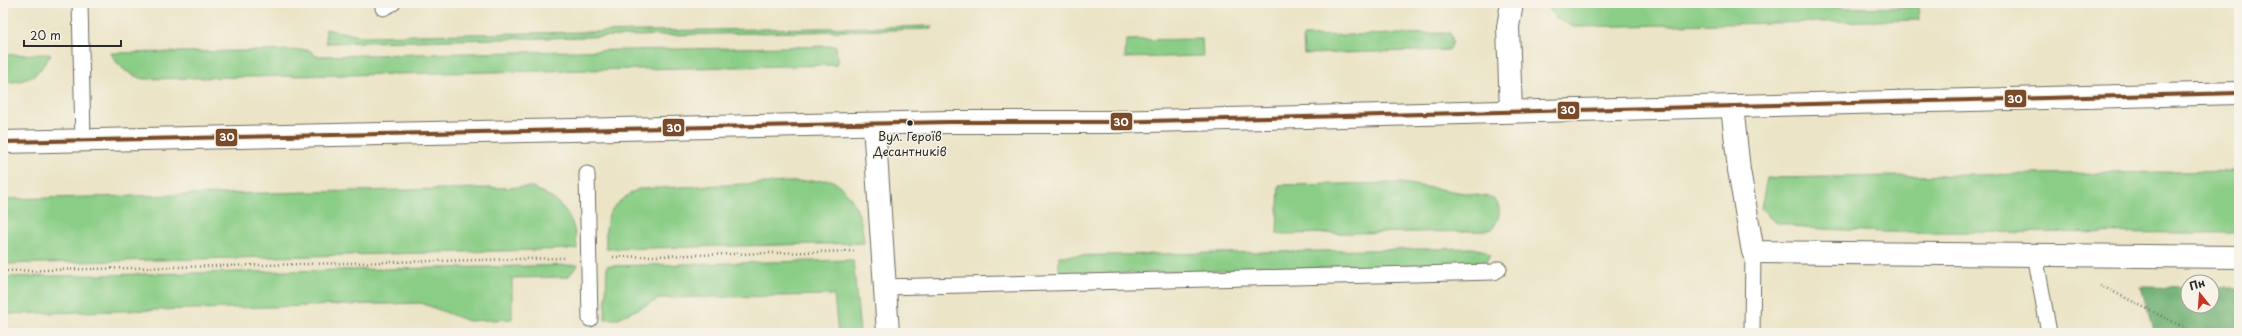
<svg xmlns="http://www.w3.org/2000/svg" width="2242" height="336" font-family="'Playpen Sans',sans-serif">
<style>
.green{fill:#8acd86;stroke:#5a7c58}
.forest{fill:#6fb073;stroke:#4d6e4f}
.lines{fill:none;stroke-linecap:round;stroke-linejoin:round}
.lane-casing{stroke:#6e6c61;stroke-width:17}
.street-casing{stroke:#6e6c61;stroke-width:24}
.primary-casing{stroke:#6e6c61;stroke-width:24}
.path{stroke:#6e6c61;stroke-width:2.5;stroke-dasharray:1 3;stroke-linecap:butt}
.lane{stroke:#fff;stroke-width:15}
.street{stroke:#fff;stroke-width:22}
.primary{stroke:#fff;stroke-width:22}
.bus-1-casing{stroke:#f7f3e8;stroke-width:7}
.bus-1{stroke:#7a4b2a;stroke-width:4}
.bus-dot{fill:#2b2b2b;stroke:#f7f3e8;stroke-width:1.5}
.labels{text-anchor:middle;stroke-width:3;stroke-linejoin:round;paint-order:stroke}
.bus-label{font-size:12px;fill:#2b2b2b;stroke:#f7f3e8}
.line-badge{stroke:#f7f3e8;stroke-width:1.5}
.badge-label{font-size:11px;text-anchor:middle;font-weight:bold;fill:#fff}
</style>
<rect width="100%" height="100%" fill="#f7f3e8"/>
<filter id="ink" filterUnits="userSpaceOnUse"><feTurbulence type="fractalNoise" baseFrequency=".025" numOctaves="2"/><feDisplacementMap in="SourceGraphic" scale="8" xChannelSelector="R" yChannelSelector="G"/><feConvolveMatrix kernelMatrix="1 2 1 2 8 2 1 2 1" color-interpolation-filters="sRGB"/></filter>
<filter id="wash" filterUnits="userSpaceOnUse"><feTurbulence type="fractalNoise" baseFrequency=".012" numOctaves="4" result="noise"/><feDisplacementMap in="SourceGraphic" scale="16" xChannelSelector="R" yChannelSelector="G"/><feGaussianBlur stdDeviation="0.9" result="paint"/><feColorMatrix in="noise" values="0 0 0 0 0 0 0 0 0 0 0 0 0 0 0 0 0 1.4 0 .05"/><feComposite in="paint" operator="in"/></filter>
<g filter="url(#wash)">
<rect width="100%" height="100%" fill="#ebe4c6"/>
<g class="green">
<polygon points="1547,3 1831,3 1832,8 1918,7 1919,20 1574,27 1555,18"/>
<polygon points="933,26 932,29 326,43 326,29 360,36"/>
<polygon points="1450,33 1453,42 1449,50 1304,54 1303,36"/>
<polygon points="1202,39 1203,56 1125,58 1126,40"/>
<path d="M836 46 838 65 143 79C128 74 118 67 111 53L309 50 316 56Z"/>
<path d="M51 54C35 79 32 80 3 83V55Z"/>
<polygon points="2239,171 2239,233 1885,232 1804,228 1775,222 1766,214 1761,208 1767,178"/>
<path d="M831 180C855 194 862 217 864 243L606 249C605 215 607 207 638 189Z"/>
<path d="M1401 183 1490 197C1504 204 1500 219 1492 229L1484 231 1277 234 1279 185Z"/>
<path d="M531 187C563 201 575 215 577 249L3 264V199Z"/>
<polygon points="1473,248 1485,251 1490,256 1486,261 1478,264 1059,275 1059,256"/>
<polygon points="853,260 860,333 838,333 834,295 662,298 616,319 605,319 607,266"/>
<polygon points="578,265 568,277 512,278 512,319 468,321 421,303 3,314 3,277"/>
</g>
<polygon class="forest" points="2141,287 2188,288 2188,306 2212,306 2212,288 2239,288 2239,333 2154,333"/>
</g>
<g filter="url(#ink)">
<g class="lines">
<defs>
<g id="lane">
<polyline points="80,3 83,140"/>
<polyline points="383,8 393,3"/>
<polyline points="587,174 590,319"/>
<polyline points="2035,254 2049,333"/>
<polyline points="884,287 1494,272 1499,269"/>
<polyline points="1752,333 1753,252"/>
</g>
<g id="street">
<polyline points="1732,106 1739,170 1753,252 2239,257"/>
<polyline points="1511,111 1508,27 1512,3"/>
<polyline points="874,124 888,333"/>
</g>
<polyline id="primary" points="3,142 949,122 1109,122 2239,93"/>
</defs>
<use href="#lane" class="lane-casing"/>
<use href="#street" class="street-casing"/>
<use href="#primary" class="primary-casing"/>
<g class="path">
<polyline points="613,257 854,251"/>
<polyline points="3,271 564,258"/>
<polyline points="2100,285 2195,333"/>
</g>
<use href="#lane" class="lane"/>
<use href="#street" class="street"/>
<use href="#primary" class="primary"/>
<defs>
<polyline id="bus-1" points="3,142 949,122 1109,122 2239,93"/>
</defs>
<use href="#bus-1" class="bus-1-casing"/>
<use href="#bus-1" class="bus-1"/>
</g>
</g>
<circle class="bus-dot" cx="910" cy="123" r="3.5"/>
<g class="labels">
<g class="bus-label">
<text x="910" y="141">Вул. Героїв<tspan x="910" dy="15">Десантників</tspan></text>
</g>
</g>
<g class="line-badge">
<rect x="2004" y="89" width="23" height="19" rx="4" fill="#7a4b2a"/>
<rect x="1557" y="101" width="23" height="19" rx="4" fill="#7a4b2a"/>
<rect x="1110" y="112" width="23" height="19" rx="4" fill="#7a4b2a"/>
<rect x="662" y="118" width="23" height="19" rx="4" fill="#7a4b2a"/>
<rect x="215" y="128" width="23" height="19" rx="4" fill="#7a4b2a"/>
</g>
<g class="badge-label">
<text x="2015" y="103">30</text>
<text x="1568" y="114">30</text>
<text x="1121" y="126">30</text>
<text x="674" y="132">30</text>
<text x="227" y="141">30</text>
</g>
<rect width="2242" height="336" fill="none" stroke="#f7f3e8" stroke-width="16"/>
<g transform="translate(2200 294) rotate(343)"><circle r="19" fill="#f7f3e8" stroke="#a5a39c"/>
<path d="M0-3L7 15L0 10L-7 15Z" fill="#c8321e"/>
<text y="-6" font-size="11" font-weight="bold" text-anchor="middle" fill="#2b2b2b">Пн</text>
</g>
<path d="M24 40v6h97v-6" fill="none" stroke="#2b2b2b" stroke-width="2"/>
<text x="30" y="40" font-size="12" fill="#2b2b2b" stroke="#f7f3e8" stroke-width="3" paint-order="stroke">20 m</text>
</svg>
